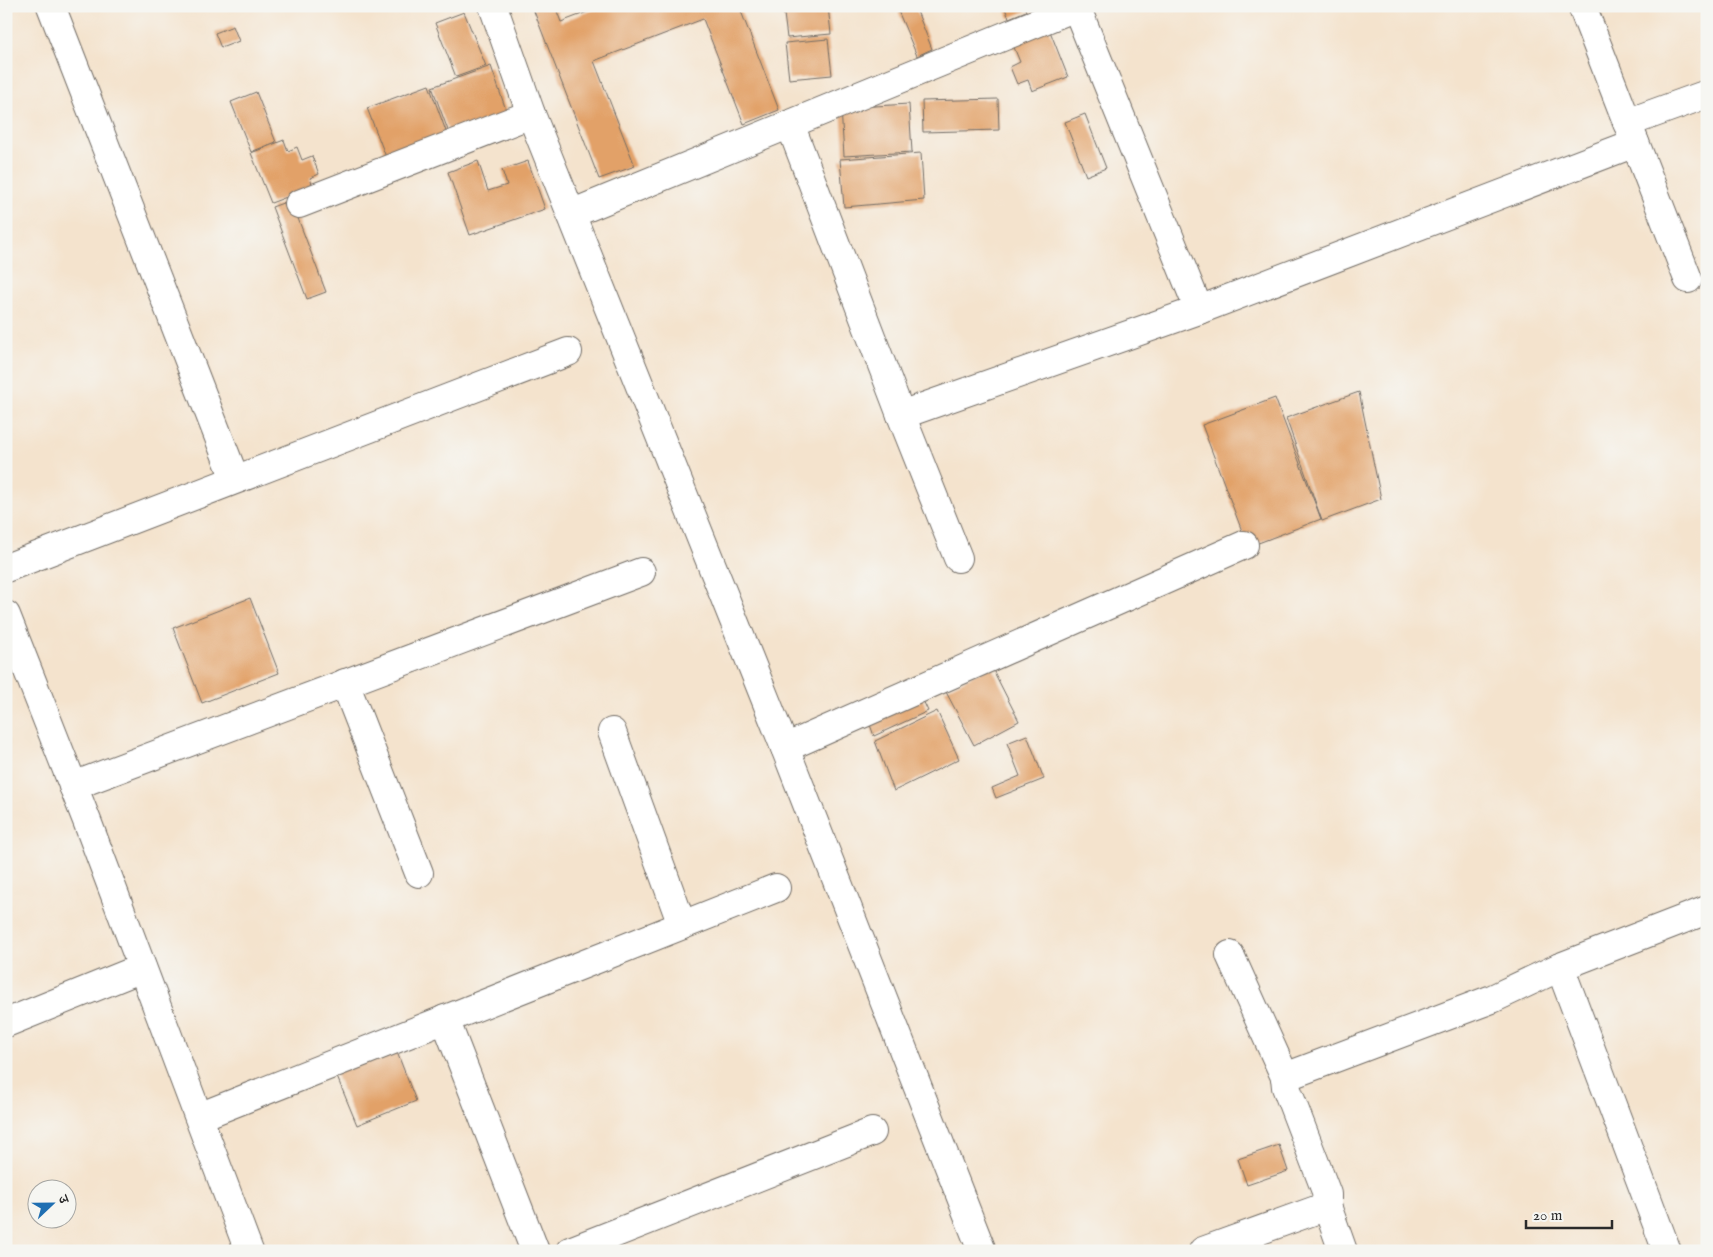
<svg xmlns="http://www.w3.org/2000/svg" width="1713" height="1257" font-family="'IM FELL English','Noto Serif Devanagari',serif">
<style>
.building{fill:#e2a168}
.lines{fill:none;stroke-linecap:round;stroke-linejoin:round}
.minor-casing{stroke:#716b64;stroke-width:30}
.minor{stroke:#fff;stroke-width:28}
</style>
<rect width="100%" height="100%" fill="#f6f6f2"/>
<filter id="ink" filterUnits="userSpaceOnUse"><feTurbulence type="fractalNoise" baseFrequency=".02" numOctaves="2"/><feDisplacementMap in="SourceGraphic" scale="10" xChannelSelector="R" yChannelSelector="G"/><feConvolveMatrix kernelMatrix="1 2 1 2 8 2 1 2 1" color-interpolation-filters="sRGB"/></filter>
<filter id="wash" filterUnits="userSpaceOnUse"><feTurbulence type="fractalNoise" baseFrequency=".0096" numOctaves="4" result="noise"/><feDisplacementMap in="SourceGraphic" scale="20" xChannelSelector="R" yChannelSelector="G"/><feGaussianBlur stdDeviation="1.12" result="paint"/><feColorMatrix in="noise" values="0 0 0 0 0 0 0 0 0 0 0 0 0 0 0 0 0 1.4 0 .05"/><feComposite in="paint" operator="in"/></filter>
<g filter="url(#wash)">
<rect width="100%" height="100%" fill="#f4e3cd"/>
<g id="blocks">
<g class="building">
<polygon points="532,6 555,6 561,22 603,6 739,6 779,110 744,124 703,19 594,61 635,166 599,179"/>
<polygon points="783,6 828,6 831,34 787,38"/>
<polygon points="896,6 915,6 932,49 917,56"/>
<polygon points="1004,6 1024,6 1026,11 1009,18"/>
<polygon points="464,12 486,66 456,77 435,23"/>
<polygon points="233,26 239,41 221,48 215,33"/>
<polygon points="1048,26 1068,77 1032,91 1028,80 1017,84 1010,67 1020,62 1011,40"/>
<polygon points="828,39 832,75 789,79 785,43"/>
<polygon points="491,66 507,113 449,133 432,87"/>
<polygon points="429,85 447,134 386,157 367,108"/>
<polygon points="256,92 276,142 251,152 231,102"/>
<polygon points="998,99 999,130 923,132 922,101"/>
<polygon points="909,104 912,152 844,156 841,108"/>
<polygon points="1085,114 1106,168 1086,176 1065,122"/>
<polygon points="284,140 288,151 297,147 302,160 312,156 319,174 310,178 313,187 271,203 251,153"/>
<polygon points="921,153 924,200 844,207 840,159"/>
<polygon points="478,161 488,191 507,185 502,170 528,161 545,209 470,235 448,172"/>
<polygon points="291,200 326,292 307,299 272,207"/>
<polygon points="1359,392 1381,499 1322,521 1286,418"/>
<polygon points="1275,398 1321,519 1248,547 1202,425"/>
<polygon points="250,598 279,673 202,703 173,628"/>
<polygon points="991,666 1019,721 974,745 945,690"/>
<polygon points="920,694 928,711 874,736 868,719"/>
<polygon points="937,711 959,759 894,791 875,741"/>
<polygon points="1027,735 1044,779 996,798 992,788 1020,776 1007,743"/>
<polygon points="395,1047 416,1101 357,1125 335,1072"/>
<polygon points="1279,1145 1288,1171 1247,1185 1238,1159"/>
</g>
</g>
</g>
<g filter="url(#ink)">
<use href="#blocks" fill-opacity="0" stroke="#716b64" stroke-width="1"/>
<g class="lines">
<defs>
<g id="minor">
<polyline points="51,6 235,479"/>
<polyline points="493,6 531,114 785,748 982,1251"/>
<polyline points="1076,6 1199,310"/>
<polyline points="1582,6 1688,279"/>
<polyline points="1627,123 1707,94"/>
<polyline points="790,124 901,415 958,558"/>
<polyline points="299,204 531,114"/>
<polyline points="571,214 1078,6"/>
<polyline points="901,415 1199,310 1635,143"/>
<polyline points="6,568 568,352"/>
<polyline points="6,615 87,821 249,1251"/>
<polyline points="345,683 419,873"/>
<polyline points="612,732 682,925"/>
<polyline points="785,748 1244,545"/>
<polyline points="73,786 641,572"/>
<polyline points="1230,955 1285,1077"/>
<polyline points="1560,967 1667,1251"/>
<polyline points="445,1019 535,1251"/>
<polyline points="6,1023 142,968"/>
<polyline points="199,1117 776,888"/>
<polyline points="1327,1206 1343,1251"/>
<polyline points="570,1251 872,1132"/>
<polyline points="1203,1251 1327,1206 1327,1194 1286,1087 1285,1077 1492,999 1560,967 1707,910"/>
</g>
</defs>
<use href="#minor" class="minor-casing"/>
<use href="#minor" class="minor"/>
</g>
</g>
<rect width="1713" height="1257" fill="none" stroke="#f6f6f2" stroke-width="25"/>
<g transform="translate(52 1204) rotate(68)"><circle r="24" fill="#f6f6f2" stroke="#a5a5a2"/>
<path d="M0-4L9 19L0 12L-9 19Z" fill="#1f6fb2"/>
<text y="-8" font-size="14" font-weight="bold" text-anchor="middle" fill="#2b2b2b">उ</text>
</g>
<path d="M1526 1220v8h86v-8" fill="none" stroke="#2b2b2b" stroke-width="2.5"/>
<text x="1533" y="1220" font-size="15" fill="#2b2b2b" stroke="#f6f6f2" stroke-width="4" paint-order="stroke">20 m</text>
</svg>
